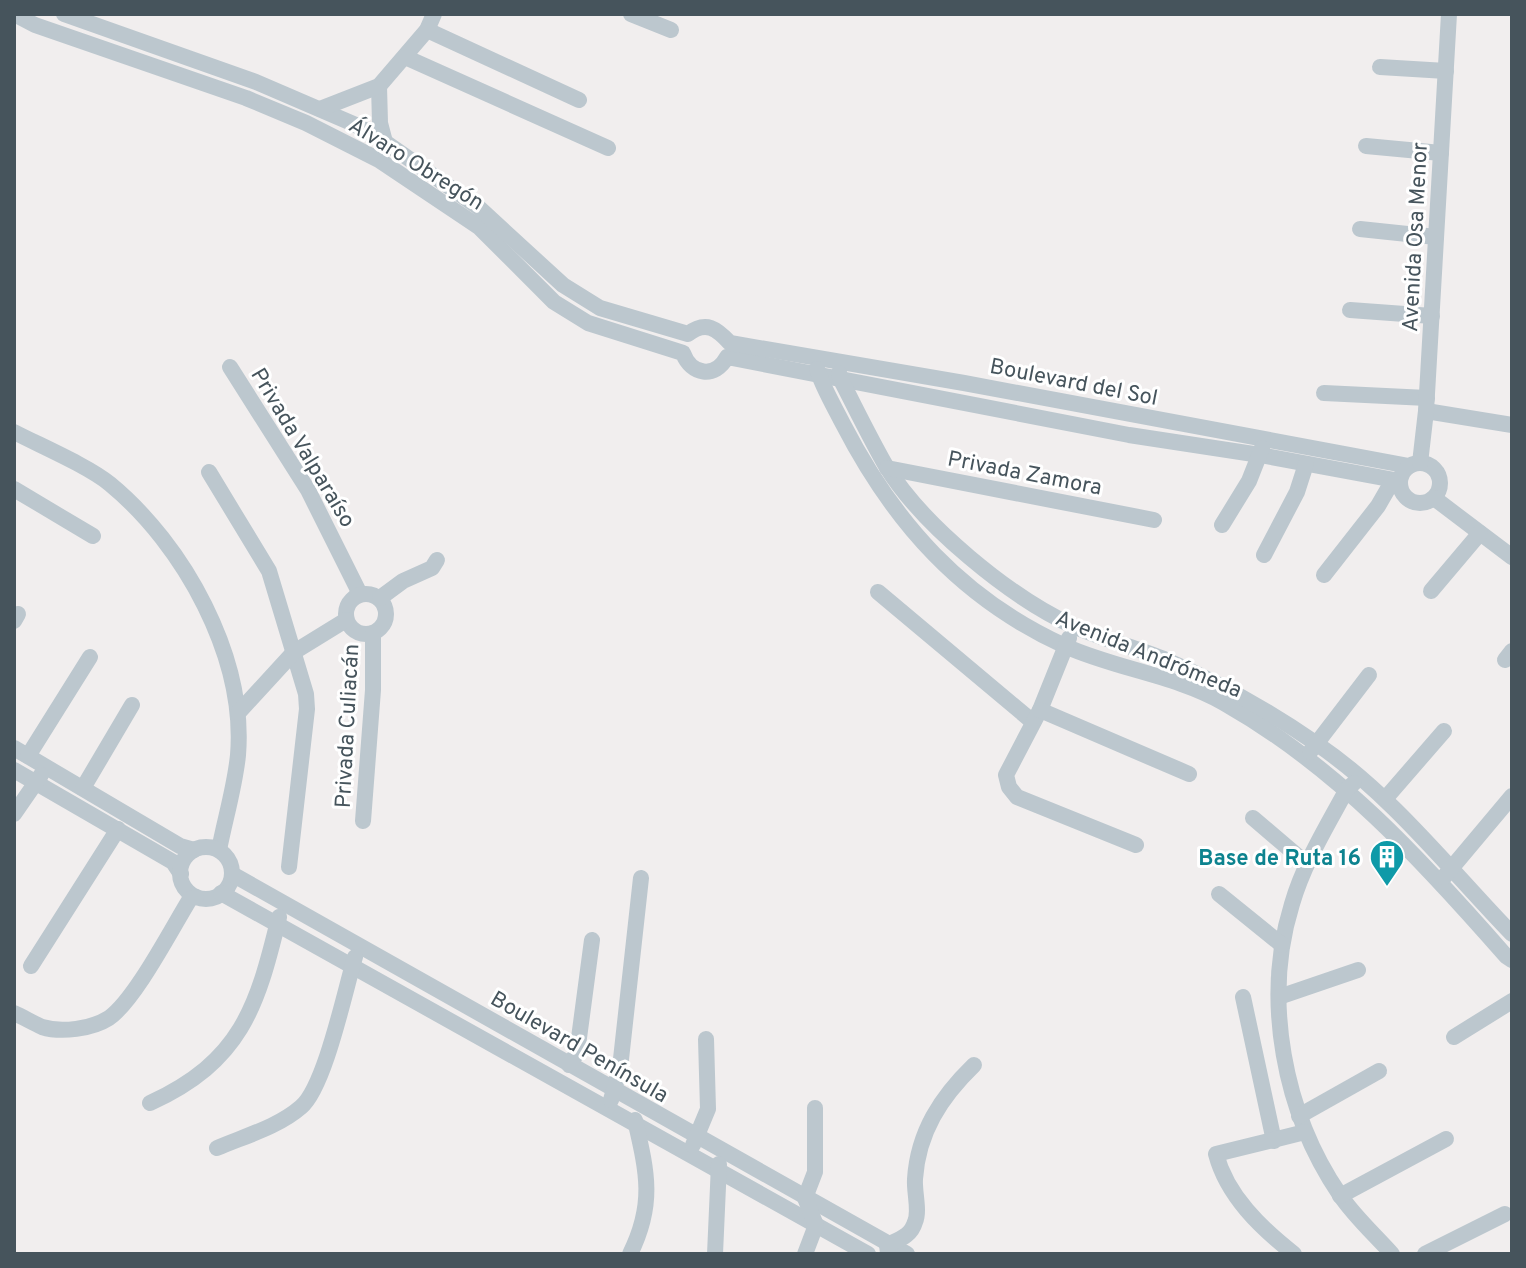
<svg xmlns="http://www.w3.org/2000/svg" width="1526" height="1268" font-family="Overpass,sans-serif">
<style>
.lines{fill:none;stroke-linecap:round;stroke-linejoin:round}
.minor{stroke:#bcc7ce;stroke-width:16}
.labels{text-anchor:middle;stroke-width:6;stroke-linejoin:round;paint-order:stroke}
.street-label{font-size:22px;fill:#46545c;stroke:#fff}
.culture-label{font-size:22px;font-weight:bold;fill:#0d838f;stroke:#fff;text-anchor:end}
</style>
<rect width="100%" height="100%" fill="#f1eeee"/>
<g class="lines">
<g class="minor">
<path d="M14 14 35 25 246 98 306 123 379 160 479 227 554 302 588 323 683 353C691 375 715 379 727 357L1129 435 1260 455 1400 481"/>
<path d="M64 14 256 82 356 125 385 142 478 207 563 285 600 308 688 334C706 320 717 329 730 343L964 383 1409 466"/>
<polyline points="631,14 671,30"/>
<polyline points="427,30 579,100"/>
<polyline points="405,57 608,148"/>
<polyline points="1380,67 1446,71"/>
<polyline points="379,86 380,123 385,142 383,147"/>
<polyline points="320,109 379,86 427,30 434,14"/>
<polyline points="1366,146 1441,153"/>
<polyline points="1360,229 1436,237"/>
<polyline points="1350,310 1432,316"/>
<polyline points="230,367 308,490 360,594"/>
<path d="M817 369C823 388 834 406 843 424 894 523 962 599 1065 646 1116 669 1175 675 1224 703 1337 767 1421 859 1506 956L1512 960"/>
<path d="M839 373 841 380C856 409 870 438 886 466 922 525 1010 597 1073 626 1103 639 1134 647 1164 659 1218 682 1269 711 1317 744 1392 795 1450 870 1512 934"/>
<polyline points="1324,393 1427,398"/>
<polyline points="1426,411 1512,425"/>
<path d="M14 432C41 446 88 466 110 484 184 545 246 657 238 755 235 786 225 819 219 850"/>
<circle cx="1420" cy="483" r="20"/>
<polyline points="1420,463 1426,411 1449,14"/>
<polyline points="887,468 1154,520"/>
<polyline points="209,472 269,571 306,694 307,709 289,867"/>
<polyline points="14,489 93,536"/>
<polyline points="1434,498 1512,557"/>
<polyline points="1222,525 1249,481 1262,448"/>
<polyline points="1264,555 1297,492 1306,464"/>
<polyline points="1324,575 1378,506 1393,480"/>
<polyline points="1431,591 1480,533"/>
<polyline points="878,592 1033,722"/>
<circle cx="366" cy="614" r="20"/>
<polyline points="380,598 403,581 432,568 437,560"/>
<polyline points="14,621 18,614"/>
<polyline points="1069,638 1040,710 1006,775 1009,787 1017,797 1136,845"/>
<polyline points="1505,660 1512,651"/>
<polyline points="1040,710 1189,774"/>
<polyline points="238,713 294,652 346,620"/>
<polyline points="14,748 180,846 194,850"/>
<polyline points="1310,752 1369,675"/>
<polyline points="28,756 90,657"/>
<polyline points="14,770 173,862 181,874"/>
<path d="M1354 783 1347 789C1327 826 1304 863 1292 904 1262 1000 1284 1113 1340 1195 1354 1216 1375 1235 1392 1254"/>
<polyline points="83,788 132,705"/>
<polyline points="1385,799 1444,731"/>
<polyline points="14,814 41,775"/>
<polyline points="1253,818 1307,864"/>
<polyline points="363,821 373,690 373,633"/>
<circle cx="206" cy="873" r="26"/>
<polyline points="232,874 907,1254"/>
<polyline points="1444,877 1512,796"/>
<polyline points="221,893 868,1254"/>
<polyline points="1219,894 1282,945"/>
<polyline points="31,966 118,829"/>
<polyline points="1243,997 1274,1141"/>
<polyline points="1279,997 1358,970"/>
<path d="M14 1013C23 1017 33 1023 42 1027 61 1033 92 1029 109 1018 135 1000 172 928 190 899L196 897"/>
<polyline points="1454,1037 1512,1001"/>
<polyline points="569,1065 577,1053 592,940"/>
<polyline points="611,1100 620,1068 641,878"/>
<path d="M150 1103C241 1061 257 1008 279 917"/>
<polyline points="1299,1116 1379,1071"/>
<polyline points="693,1145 708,1109 706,1039"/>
<path d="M217 1148C245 1136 278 1127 301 1107 325 1087 345 990 355 957"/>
<polyline points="1340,1196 1446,1139"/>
<path d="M888 1253 887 1245C900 1239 911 1236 915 1222 920 1211 914 1192 915 1179 918 1132 941 1097 974 1065"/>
<path d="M630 1254C655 1204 647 1172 635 1120"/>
<polyline points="715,1254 719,1164"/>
<polyline points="805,1254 816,1225 805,1198 815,1172 815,1108"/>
<path d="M1294 1254C1261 1228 1227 1196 1216 1154L1305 1132"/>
<polyline points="1425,1254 1505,1214"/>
</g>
</g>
<defs>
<symbol id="building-pin" viewBox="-11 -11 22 30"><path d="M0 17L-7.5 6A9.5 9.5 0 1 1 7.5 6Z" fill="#0f9aa8" stroke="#fff"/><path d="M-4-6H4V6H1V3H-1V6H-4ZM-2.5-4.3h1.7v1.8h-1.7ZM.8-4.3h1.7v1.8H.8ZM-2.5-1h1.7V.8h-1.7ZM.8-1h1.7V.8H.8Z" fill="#fff"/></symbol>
</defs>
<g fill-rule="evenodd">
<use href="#building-pin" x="1367" y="837" width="40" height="54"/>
</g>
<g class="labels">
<g class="street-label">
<text transform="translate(417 163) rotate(32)" y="8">Álvaro Obregón</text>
<text transform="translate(1414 237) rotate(-87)" y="8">Avenida Osa Menor</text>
<text transform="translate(1074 381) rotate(11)" y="8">Boulevard del Sol</text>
<text transform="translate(304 447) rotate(59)" y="8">Privada Valparaíso</text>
<text transform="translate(1025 472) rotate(11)" y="8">Privada Zamora</text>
<text transform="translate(1149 653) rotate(22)" y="8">Avenida Andrómeda</text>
<text transform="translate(346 726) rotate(-87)" y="8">Privada Culiacán</text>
<text transform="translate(580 1046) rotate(30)" y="8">Boulevard Península</text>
</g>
<g class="culture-label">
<text x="1361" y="865">Base de Ruta 16</text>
</g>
</g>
<rect width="1526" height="1268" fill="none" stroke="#46545c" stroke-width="32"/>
</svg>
